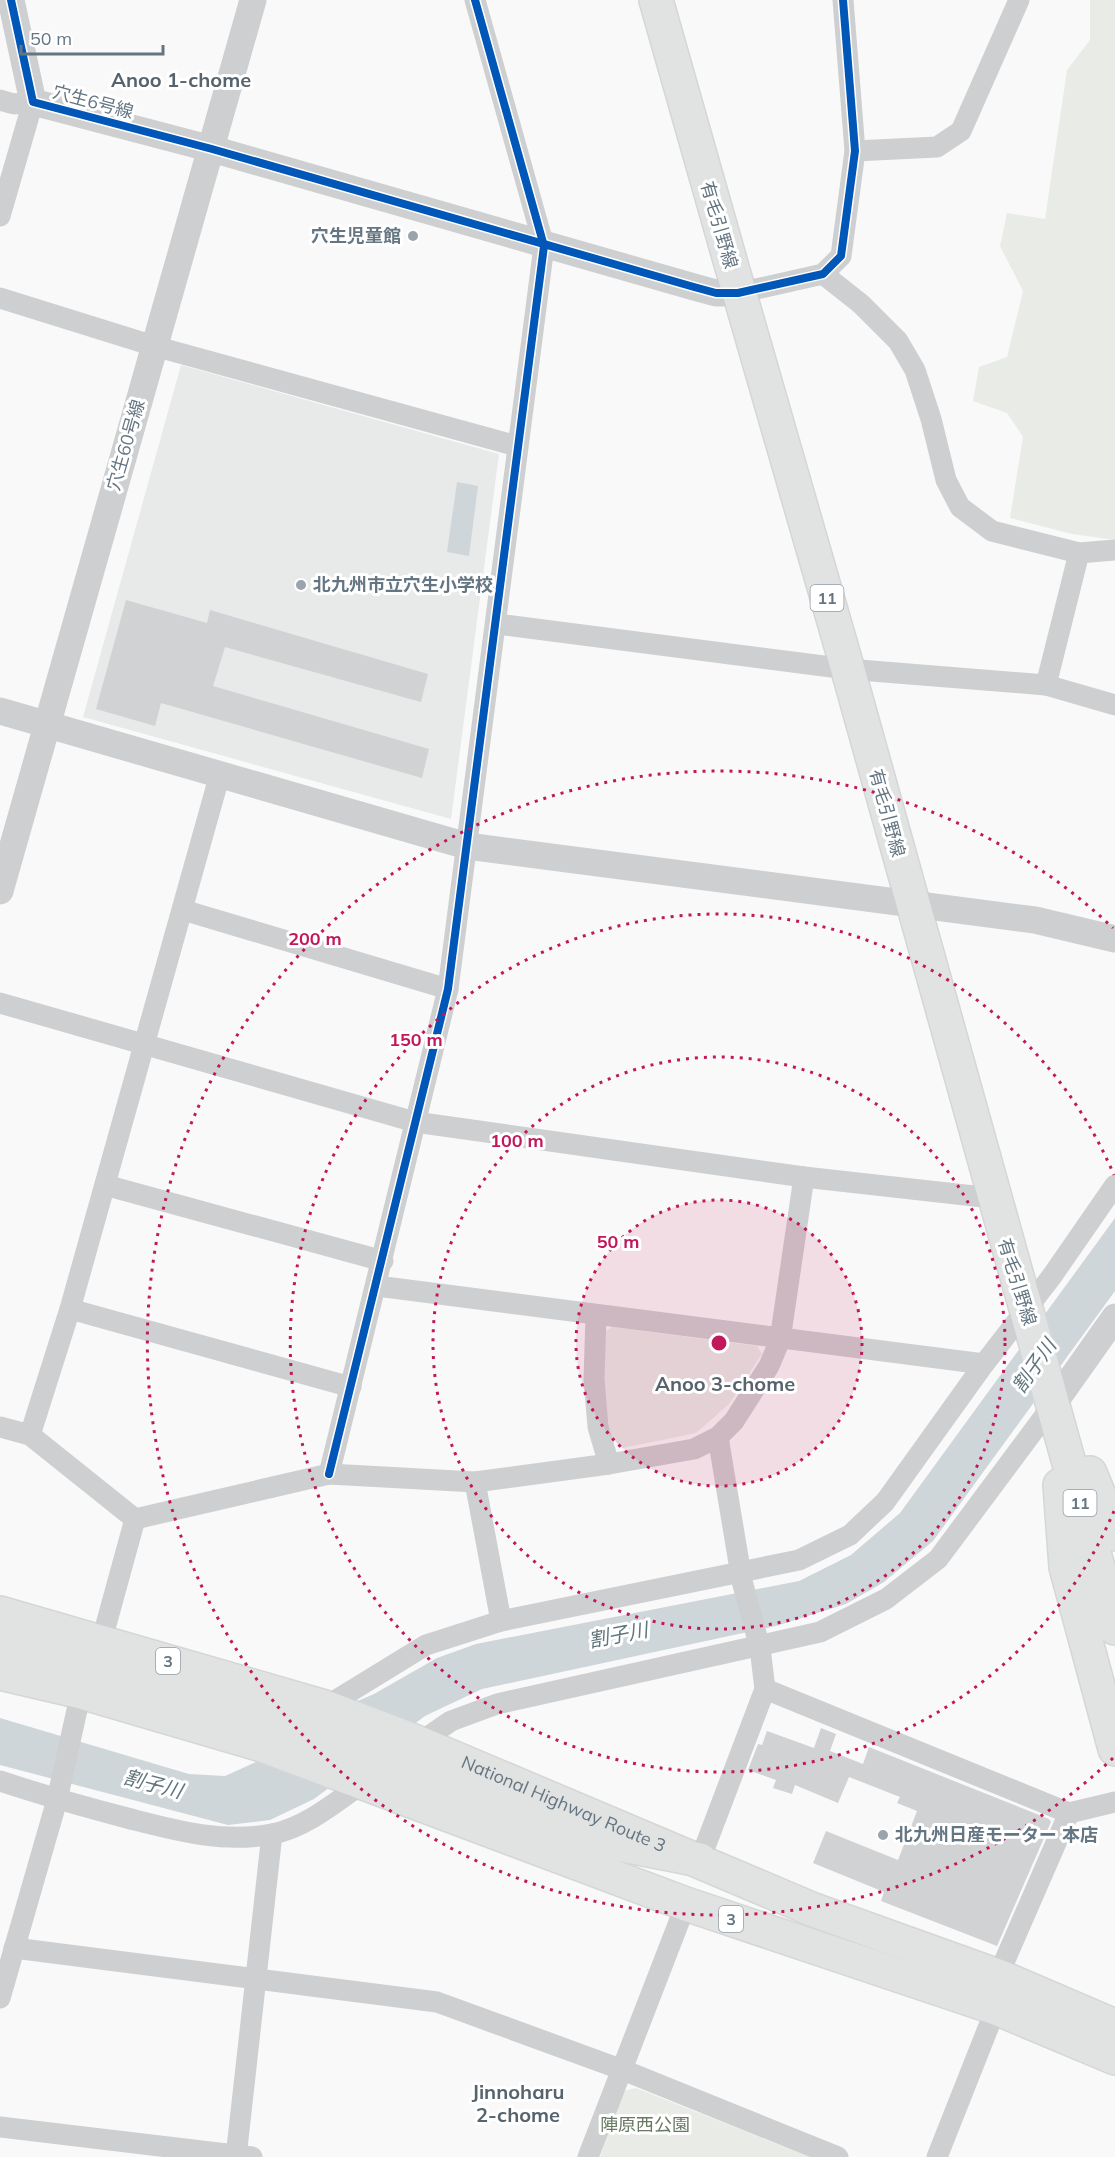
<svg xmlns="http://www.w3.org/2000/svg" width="1115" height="2157" font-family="Mulish,'Noto Sans JP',sans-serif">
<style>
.built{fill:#e8e9e9}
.green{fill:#e8ebe6}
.water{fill:#ced6d9}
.building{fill:#d0d2d3}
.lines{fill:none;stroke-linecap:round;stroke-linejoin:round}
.primary-casing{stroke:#d5d6d7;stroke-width:36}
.trunk-casing{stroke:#d5d6d6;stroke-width:36}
.motorway-casing{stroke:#d5d6d6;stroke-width:36}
.minor{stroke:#cecfd0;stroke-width:21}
.tertiary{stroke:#cecfd0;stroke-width:27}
.primary{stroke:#e1e2e2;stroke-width:33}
.trunk{stroke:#e1e2e2;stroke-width:33}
.motorway{stroke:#e1e2e2;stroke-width:33}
.cycleway-casing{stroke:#fff;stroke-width:11}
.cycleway{stroke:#0057b8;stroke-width:8}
.ring{fill:none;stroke:#c2185b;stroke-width:3;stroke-dasharray:3 6}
.poi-dot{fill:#99a4ac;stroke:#fff;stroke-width:2}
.labels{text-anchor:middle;stroke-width:6;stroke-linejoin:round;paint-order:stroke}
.shield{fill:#fff;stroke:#939fa8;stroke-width:1.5}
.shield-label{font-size:16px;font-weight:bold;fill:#657683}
.street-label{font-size:18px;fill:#657683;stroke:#fff}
.poi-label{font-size:18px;font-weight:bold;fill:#657683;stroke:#fff;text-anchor:start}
.park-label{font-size:18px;fill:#687a64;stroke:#fff}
.neighbourhood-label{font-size:20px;font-weight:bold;fill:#57646e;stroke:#fff}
.water-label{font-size:20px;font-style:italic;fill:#60757c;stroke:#fff}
.centre{fill:#c2185b;stroke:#fff;stroke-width:3}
.ring-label{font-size:18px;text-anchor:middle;font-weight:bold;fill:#c2185b;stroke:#fff;stroke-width:6;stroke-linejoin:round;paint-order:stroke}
</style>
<rect width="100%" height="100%" fill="#f9f9f9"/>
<polygon class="built" points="181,365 499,454 451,819 83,717"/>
<g class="green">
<polygon points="1090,0 1115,0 1115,540 1072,534 1010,518 1023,437 1007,413 973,401 979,367 1007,357 1023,291 1000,246 1007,213 1045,219 1067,70 1090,40"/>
<path d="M612 1327 757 1346 762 1354 729 1404 696 1433 623 1448C595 1429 603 1364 603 1333Z"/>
<polygon points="636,2088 810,2157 600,2157 623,2091"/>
</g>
<g class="water">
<polygon points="457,482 478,486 469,556 447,552"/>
<polygon points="1115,1218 1115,1291 933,1541 884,1582 846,1604 776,1626 482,1689 425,1716 314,1799 270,1820 228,1825 0,1765 0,1718 189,1774 225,1776 258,1761 335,1711 374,1694 437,1658 476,1644 799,1581 851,1555 900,1513"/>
</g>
<g class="building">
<polygon points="126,600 207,623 210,610 428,674 421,702 225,647 213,686 429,749 422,778 161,703 155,726 96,709"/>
<polygon points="821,1728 836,1734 830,1751 863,1764 869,1747 1049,1819 1051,1822 997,1946 881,1901 884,1892 813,1863 826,1831 898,1860 917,1811 897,1803 900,1797 849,1777 838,1803 795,1785 792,1794 773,1788 776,1780 748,1770 758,1744 762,1745 767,1731 814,1748"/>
</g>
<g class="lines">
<defs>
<g id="primary">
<path d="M656 0C718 224 785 446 848 670 937 989 1023 1309 1115 1628"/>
<polyline points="1090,1473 1115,1534"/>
<polyline points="1060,1485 1066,1567 1115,1749"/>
</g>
<g id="trunk">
<path id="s1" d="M0 1613 325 1707 419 1743 814 1910 998 1976 1115 2026"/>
<polyline points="0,1673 81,1692 262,1745 686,1904 996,2008 1115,2058"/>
</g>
<polyline id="motorway" points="0,1639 246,1708 327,1735 527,1814 613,1843 700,1860"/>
</defs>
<use href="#primary" class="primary-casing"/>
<use href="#trunk" class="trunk-casing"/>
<use href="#motorway" class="motorway-casing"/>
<g class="minor">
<polyline points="0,100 14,104 33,102 0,216"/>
<polyline points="855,151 937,147 961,131 1019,0"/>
<polyline points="823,274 861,304 898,341 915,370 931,419 946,480 960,507 992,531 1079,553 1115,550"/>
<polyline points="738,293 823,274 841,256 855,151 843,0"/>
<polyline points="0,298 154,346 517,446"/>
<polyline points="497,624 847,669 1046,685 1115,705"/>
<polyline points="1046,685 1079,553"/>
<polyline points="183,910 448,989"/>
<polyline points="0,1003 415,1122 804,1177 992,1198"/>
<polyline points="105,1185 383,1261"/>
<polyline points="377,1286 984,1364"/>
<polyline points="70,1309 351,1387"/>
<polyline points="596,1315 594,1379 598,1427 609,1464"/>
<polyline points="0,1427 30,1435 135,1519 329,1474 475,1482 609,1464 694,1449 718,1437 734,1421 769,1366 780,1340 804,1177"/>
<polyline points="30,1435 70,1309 220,774"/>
<polyline points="329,1474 448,989 544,246 475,0"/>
<polyline points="475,1482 501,1621"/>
<polyline points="101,1643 135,1519"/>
<polyline points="765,1689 1069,1813 1115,1802"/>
<polyline points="325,1707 426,1645 501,1621 799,1560 850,1535 885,1502 984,1364 1052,1276 1115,1185"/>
<polyline points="419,1743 451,1721 497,1704 820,1632 886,1599 938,1559 1052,1406"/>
<path d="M0 1781C42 1795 85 1807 127 1818 174 1830 223 1844 272 1834 305 1828 336 1802 363 1783"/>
<polyline points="700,1860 765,1689 760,1648 742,1581 718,1437"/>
<polyline points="14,1948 437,2002 623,2070 838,2157"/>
<polyline points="998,1976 1069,1813"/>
<polyline points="0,1998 57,1800 81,1692"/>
<polyline points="0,2127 252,2157"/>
<polyline points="236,2157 272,1834"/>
<polyline points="588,2157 686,1904"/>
<polyline points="937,2157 996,2008"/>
</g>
<g class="tertiary">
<polyline points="11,0 33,102 212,149 694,287 716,293 738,293"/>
<polyline points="0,711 467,846 1035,920 1115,939"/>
<polyline points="0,891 253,0"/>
<polyline points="1052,1406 1115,1317"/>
</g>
<use href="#primary" class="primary"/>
<use href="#trunk" class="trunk"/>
<use href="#motorway" class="motorway"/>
<defs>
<g id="cycleway">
<polyline points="11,0 33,102 212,149 694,287 716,293 738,293 823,274 841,256 855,151 843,0"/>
<polyline points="329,1474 448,989 544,246 475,0"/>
</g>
</defs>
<use href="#cycleway" class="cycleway-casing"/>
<use href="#cycleway" class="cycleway"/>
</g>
<circle cx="719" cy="1343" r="143" fill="#c2185b" fill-opacity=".12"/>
<g class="ring">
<circle cx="719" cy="1343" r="143"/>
<circle cx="719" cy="1343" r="286"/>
<path d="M1114 1511A429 429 0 1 1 1114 1175"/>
<path d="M1113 1758A572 572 0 1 1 1113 928"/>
</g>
<g class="poi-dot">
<circle cx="413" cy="236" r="6"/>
<circle cx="301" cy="585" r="6"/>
<circle cx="883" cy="1835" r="6"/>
</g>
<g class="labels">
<g class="shield">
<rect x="810.5" y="585" width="33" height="26" rx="4.5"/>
<rect x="1063.5" y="1490" width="33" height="26" rx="4.5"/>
<rect x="156" y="1648" width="24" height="26" rx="4.5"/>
<rect x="719" y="1906" width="24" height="26" rx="4.5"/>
</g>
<g class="shield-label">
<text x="827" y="604">11</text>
<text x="1080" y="1509">11</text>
<text x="168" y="1667">3</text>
<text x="731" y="1925">3</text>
</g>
<g class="street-label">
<text transform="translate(93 102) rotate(15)" y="6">穴生6号線</text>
<text transform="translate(719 225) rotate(74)" y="6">有毛引野線</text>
<text transform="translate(126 445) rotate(-74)" y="6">穴生60号線</text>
<text transform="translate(887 813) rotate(75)" y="6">有毛引野線</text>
<text transform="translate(1017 1282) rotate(73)" y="6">有毛引野線</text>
<text dy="6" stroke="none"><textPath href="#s1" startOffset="596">National Highway Route 3</textPath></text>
</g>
<g class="poi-label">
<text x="401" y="242" text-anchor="end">穴生児童館</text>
<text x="313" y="591">北九州市立穴生小学校</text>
<text x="895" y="1841">北九州日産モーター 本店</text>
</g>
<g class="park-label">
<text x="645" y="2131">陣原西公園</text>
</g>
<g class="neighbourhood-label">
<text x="181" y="87">Anoo 1-chome</text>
<text x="725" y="1391">Anoo 3-chome</text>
<text x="518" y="2099">Jinnoharu<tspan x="518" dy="23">2-chome</tspan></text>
</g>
<g class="water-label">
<text transform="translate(1034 1366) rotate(-55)" y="7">割子川</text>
<text transform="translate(618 1635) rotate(-11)" y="7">割子川</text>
<text transform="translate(153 1784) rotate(15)" y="7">割子川</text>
</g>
</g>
<circle cx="719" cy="1343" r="9" class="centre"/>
<g class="ring-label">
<text x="315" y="945">200 m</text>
<text x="416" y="1046">150 m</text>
<text x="517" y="1147">100 m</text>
<text x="618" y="1248">50 m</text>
</g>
<path d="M21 45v9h142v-9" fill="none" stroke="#657683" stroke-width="3"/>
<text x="30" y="45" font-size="18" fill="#657683" stroke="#ffffff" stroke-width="4.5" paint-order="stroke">50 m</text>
</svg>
